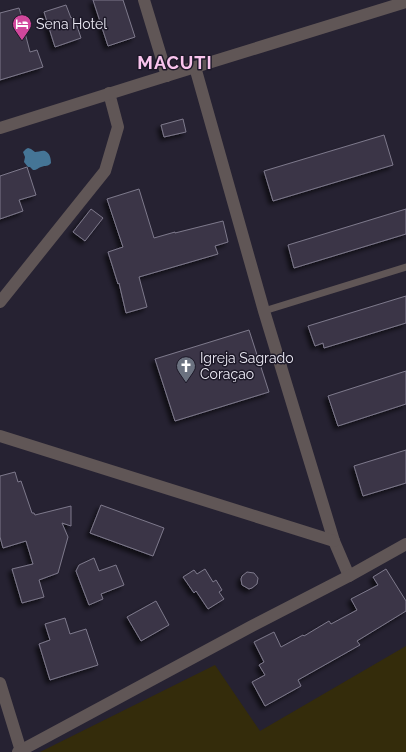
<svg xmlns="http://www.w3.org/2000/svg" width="406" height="752" font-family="Raleway,sans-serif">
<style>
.sand{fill:#342c0b}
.water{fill:#457596}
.building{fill:#3a3646;stroke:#7e798c;filter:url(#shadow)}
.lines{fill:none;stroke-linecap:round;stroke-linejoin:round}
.service{stroke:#605656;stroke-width:7}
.minor{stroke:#605656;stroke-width:12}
.tertiary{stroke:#605656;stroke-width:12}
.labels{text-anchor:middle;stroke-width:3;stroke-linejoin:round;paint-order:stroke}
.poi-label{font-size:14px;fill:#eceaf5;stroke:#1d1928;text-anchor:start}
.district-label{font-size:18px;font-weight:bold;letter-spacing:1px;fill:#f9c4ed;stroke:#1d1928}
</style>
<defs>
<filter id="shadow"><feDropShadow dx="-3.5" dy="3.5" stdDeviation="2" flood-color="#0009"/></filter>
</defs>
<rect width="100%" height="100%" fill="#262232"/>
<polygon class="sand" points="406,646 406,752 40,752 215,665 260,731"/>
<path class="water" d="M28 148 31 149 35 152C38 152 42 150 45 151 50 153 51 159 51 163 48 167 46 165 41 167 37 168 38 170 33 170L30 167H28L24 162 25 157 23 152 26 149Z"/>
<g class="building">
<polygon points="93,0 123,0 135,37 108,46"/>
<polygon points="66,5 71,18 74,17 81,38 55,47 44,12"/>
<polygon points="19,8 24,24 23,25 30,52 37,50 43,67 0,80 0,13"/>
<polygon points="183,119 186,132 164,137 161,125"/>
<polygon points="384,135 393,165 273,201 264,171"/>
<polygon points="27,167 36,195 19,200 23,211 0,219 0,176"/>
<polygon points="139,189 154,238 175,232 175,233 223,221 228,242 215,246 218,254 139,277 147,307 126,313 119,283 118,284 108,252 123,247 107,199"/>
<polygon points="91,209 103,218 85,241 73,232"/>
<polygon points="406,209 406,234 294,268 288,245"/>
<polygon points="406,296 406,323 324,348 323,343 315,346 308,326"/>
<polygon points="249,330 269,392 175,421 155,359"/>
<polygon points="406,371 406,404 338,426 328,396"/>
<polygon points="406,450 406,483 363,496 354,466"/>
<polygon points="15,472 18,482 21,481 32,513 34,513 35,515 71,506 71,526 62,523 68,537 58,573 39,580 44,597 22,603 12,569 33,564 26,541 3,548 0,537 0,476"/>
<polygon points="101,505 164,528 153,556 90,533"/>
<polygon points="94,558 99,571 116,565 124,585 101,594 103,599 89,605 76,571 79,565"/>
<polygon points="205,569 213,582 216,580 222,590 219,592 224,599 208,609 196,591 194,593 183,577 194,570 197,574"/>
<polygon points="386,569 406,601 406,611 357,641 360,645 298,680 301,686 265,706 252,682 265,675 259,665 264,662 254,642 274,632 281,647 303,635 304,636 329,621 331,624 357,610 351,599 378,585 373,577"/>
<polygon points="247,572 254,573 258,578 257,584 252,588 249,589 242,585 241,579 242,576"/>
<polygon points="156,601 169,625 141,641 127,617"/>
<polygon points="65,618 70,634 86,629 98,665 50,680 39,644 50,640 45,624"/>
</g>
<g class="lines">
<polyline class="service" points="264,311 406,267"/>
<g class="minor">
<polyline points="144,0 167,76"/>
<polyline points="195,67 264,311 334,541 349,576"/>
<polyline points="0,302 105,171 118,127 109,93"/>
<polyline points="0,436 334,541"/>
<polyline points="0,683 21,751"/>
<polyline points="18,752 252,626 349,576 406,544"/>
</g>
<path class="tertiary" d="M0 128C135 85 271 44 406 2"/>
</g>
<defs>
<symbol id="hotel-pin" viewBox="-11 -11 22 30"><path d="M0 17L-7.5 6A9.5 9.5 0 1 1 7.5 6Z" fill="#d1479c" stroke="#1d1928"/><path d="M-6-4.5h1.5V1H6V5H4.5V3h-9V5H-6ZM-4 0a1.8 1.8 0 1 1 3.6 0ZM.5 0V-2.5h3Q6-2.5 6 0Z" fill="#fff"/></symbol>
<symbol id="church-pin" viewBox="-11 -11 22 30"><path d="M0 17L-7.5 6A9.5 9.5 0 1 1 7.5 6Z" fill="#6b7280" stroke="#1d1928"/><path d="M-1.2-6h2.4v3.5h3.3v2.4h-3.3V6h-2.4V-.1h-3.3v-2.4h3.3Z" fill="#fff"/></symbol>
</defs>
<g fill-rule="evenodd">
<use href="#hotel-pin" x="11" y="13" width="22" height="30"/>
<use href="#church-pin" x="175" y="355" width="22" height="30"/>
</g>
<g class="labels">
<g class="poi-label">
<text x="36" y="29">Sena Hotel</text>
<text x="200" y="363">Igreja Sagrado<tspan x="200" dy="16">Coraçao</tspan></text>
</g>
<g class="district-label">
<text x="175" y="69">MACUTI</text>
</g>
</g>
</svg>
